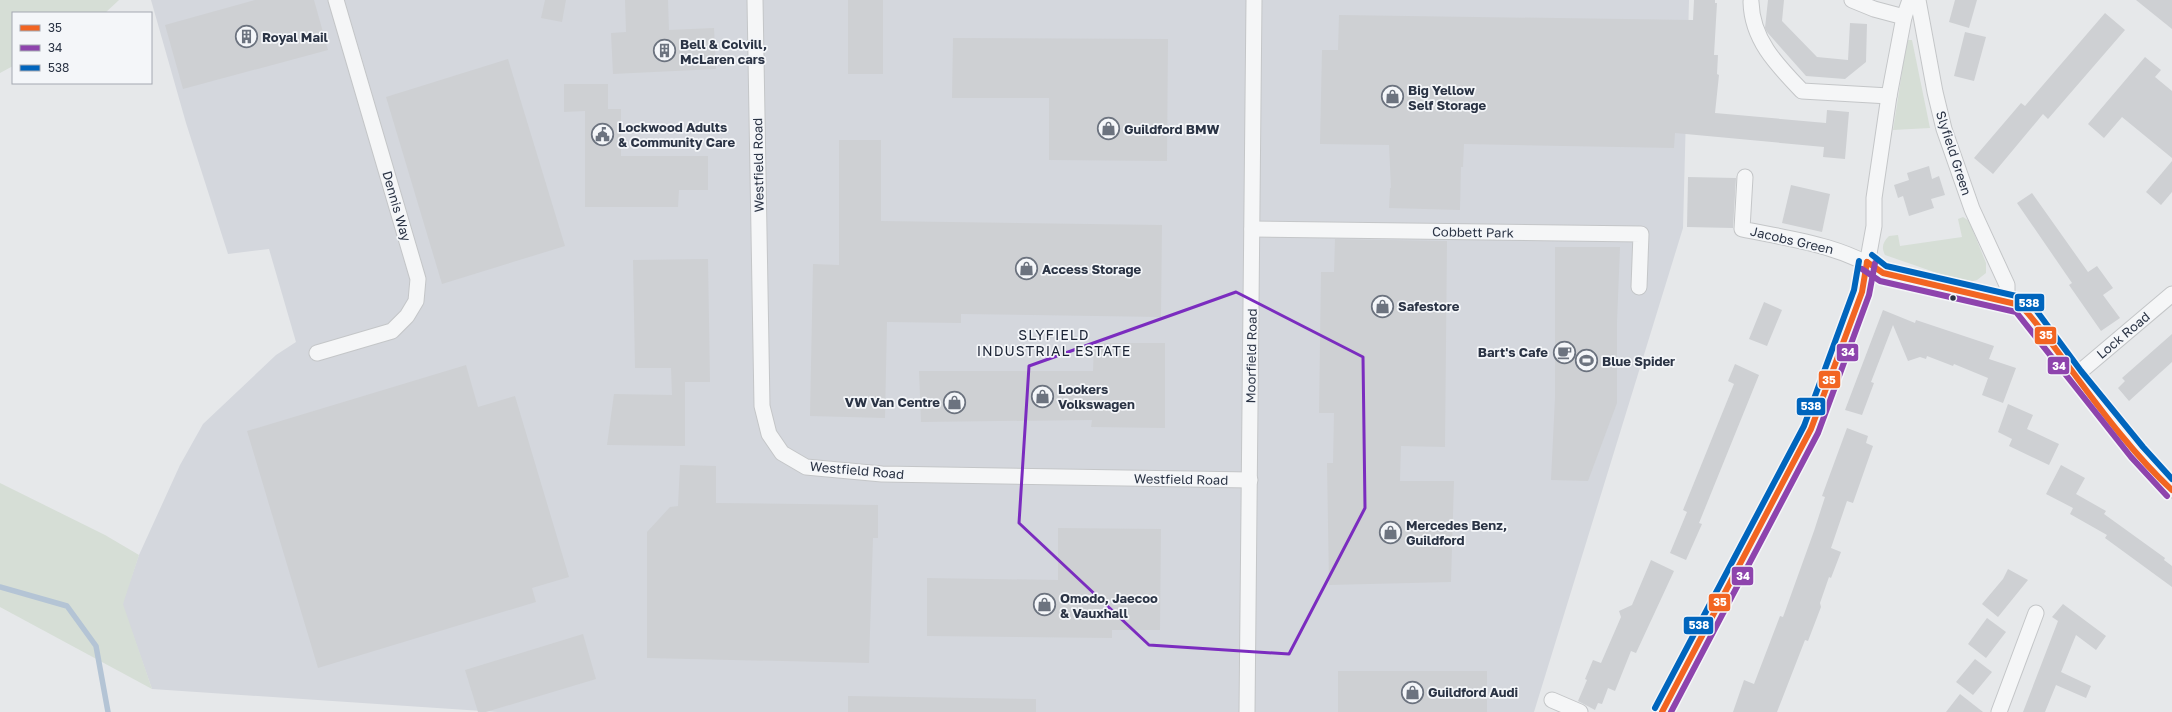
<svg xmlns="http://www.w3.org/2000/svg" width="2172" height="712" font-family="'Golos Text',sans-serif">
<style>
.built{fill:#d4d7dd}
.green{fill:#d6ded6}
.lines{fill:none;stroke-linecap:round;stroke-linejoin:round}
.stream{stroke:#b4c4d5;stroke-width:5.5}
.building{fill:#ced0d3}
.minor-casing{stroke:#c4c6c8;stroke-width:17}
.minor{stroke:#f5f6f7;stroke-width:15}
.bus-1-casing{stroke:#f4f6f9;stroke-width:9}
.bus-2-casing{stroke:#f4f6f9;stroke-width:9}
.bus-3-casing{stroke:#f4f6f9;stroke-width:9}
.bus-1{stroke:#f26522;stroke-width:6}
.bus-2{stroke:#8e44ad;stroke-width:6}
.bus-3{stroke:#0065bd;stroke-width:6}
.marked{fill:none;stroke:#7b2cbf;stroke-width:3;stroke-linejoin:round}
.bus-dot{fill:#2b3445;stroke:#f4f6f9;stroke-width:1.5}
.labels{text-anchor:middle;stroke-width:3.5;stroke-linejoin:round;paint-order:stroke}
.poi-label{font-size:13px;font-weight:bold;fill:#2b3445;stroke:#f4f6f9;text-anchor:start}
.street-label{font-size:13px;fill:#2b3445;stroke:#f4f6f9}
.neighbourhood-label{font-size:14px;letter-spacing:1px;fill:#1d2536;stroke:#f4f6f9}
.line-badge{stroke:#f4f6f9;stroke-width:1.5}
.badge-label{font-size:11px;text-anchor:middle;font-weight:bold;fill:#fff}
</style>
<rect width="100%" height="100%" fill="#e6e8ea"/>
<polygon class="built" points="151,0 1689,0 1683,228 1534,712 497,712 152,689 122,604 139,555 180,465 203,424 276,355 296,342 269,249 228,254 186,123"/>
<g class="green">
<polygon points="0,0 119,0 105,13 13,13 13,66 0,73"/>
<polygon points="1907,40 1912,40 1930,128 1893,130"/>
<path d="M1963 217 1969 221 1986 263V273L1977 280 1966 283 1885 255C1881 247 1883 242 1889 236L1898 235 1900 246 1962 237 1958 219Z"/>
<polygon points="0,483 105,535 139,555 123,604 152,689 0,607"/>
</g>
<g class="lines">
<polyline class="stream" points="0,587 67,606 96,646 108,712"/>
</g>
<g class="building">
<polygon points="255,0 314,0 328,50 183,89 165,25"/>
<polygon points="545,0 566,0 562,22 541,18"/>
<polygon points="625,0 668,0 669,30 714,28 716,69 613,74 611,33 626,32"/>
<rect x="848" y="0" width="35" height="74"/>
<polygon points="1694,0 1715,0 1715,3 1717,3 1714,55 1718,55 1717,74 1719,75 1715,113 1826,123 1827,110 1849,112 1845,159 1823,157 1824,147 1675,133 1674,148 1464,144 1463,167 1461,167 1460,210 1389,208 1390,188 1391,188 1389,145 1320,144 1322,50 1338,50 1339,15 1693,20"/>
<polygon points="1768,0 1784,0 1782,21 1817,57 1848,60 1850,23 1867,24 1866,62 1845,79 1806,76 1767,32 1765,28"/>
<polygon points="1955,0 1977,0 1969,28 1949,22"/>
<polygon points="2136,0 2172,0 2172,29"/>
<polygon points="2105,13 2125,30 2048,119 2043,114 1993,174 1974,158 2021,103 2025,106"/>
<polygon points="1965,32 1986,37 1974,81 1954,76"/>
<polygon points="953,38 1168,39 1167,161 1049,160 1049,98 952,98"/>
<polygon points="2145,57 2161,70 2155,77 2172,91 2172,158 2122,117 2104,138 2088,124"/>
<polygon points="508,59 565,246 442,284 386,97"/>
<polygon points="564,84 608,84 608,109 621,109 621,156 708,156 708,190 679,190 678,207 585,207 585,111 564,112"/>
<polygon points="839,140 881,140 881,221 1162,225 1161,317 961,314 961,323 887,322 885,418 810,416 813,264 839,265"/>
<polygon points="2172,161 2172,192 2161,205 2146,192"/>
<polygon points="1929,166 1932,179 1939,176 1945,195 1931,199 1934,208 1909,216 1903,196 1898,198 1894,185 1909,180 1907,173"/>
<polygon points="1688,177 1736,178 1733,228 1687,227"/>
<polygon points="1791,185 1830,194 1822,232 1782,223"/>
<polygon points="2032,193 2088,272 2097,266 2113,288 2103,295 2120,318 2101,331 2069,285 2072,283 2017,203"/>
<polygon points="1335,239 1447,241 1445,447 1401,446 1400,481 1454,481 1451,582 1329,585 1327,463 1333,463 1334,413 1319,413 1321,272 1334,272"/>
<polygon points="1555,247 1620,247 1617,322 1617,403 1588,481 1551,480 1555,398"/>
<polygon points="708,259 710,382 685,382 685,446 607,445 614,394 672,395 671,368 635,368 633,260"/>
<polygon points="1764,302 1782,310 1767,346 1749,339"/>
<polygon points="1883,310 1915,323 1916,320 1994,346 1989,359 2016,368 2003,403 1982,395 1988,378 1954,364 1953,366 1927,356 1926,359 1920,357 1908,361 1893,325 1871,382 1874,383 1862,415 1845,410"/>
<polygon points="2172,334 2172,362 2129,401 2118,388 2125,381 2122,378"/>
<polygon points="1094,343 1165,343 1165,428 1091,427 1092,420 921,422 919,371 1093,371"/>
<polygon points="1735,364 1759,375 1699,523 1702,524 1686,560 1670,553 1687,512 1683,510 1734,384 1728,381"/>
<polygon points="466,365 478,407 515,396 569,577 532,588 536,602 318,668 247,431"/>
<polygon points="2008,404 2033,415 2027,429 2059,444 2049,465 2009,446 2012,439 1998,432"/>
<polygon points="1847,428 1868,436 1866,443 1873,446 1853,503 1847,501 1831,548 1841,552 1831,578 1829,577 1820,603 1821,607 1808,641 1805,640 1777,712 1733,712 1744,680 1754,684 1780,616 1783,617 1814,531 1825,497 1822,496"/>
<polygon points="680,465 716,466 716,503 878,505 878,538 873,538 869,663 647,658 647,532 670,507 678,506"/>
<polygon points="2061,465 2085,478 2076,494 2106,511 2104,514 2165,558 2164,560 2172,566 2172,587 2105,538 2107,535 2070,514 2073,508 2046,494"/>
<polygon points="1058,528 1161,529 1160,630 1112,630 1112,638 927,636 927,578 1058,580"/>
<polygon points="1651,560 1674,571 1636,653 1631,651 1615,691 1608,688 1602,704 1598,703 1595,710 1578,701 1587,680 1585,679 1593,660 1601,663 1621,617 1619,611 1632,605"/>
<polygon points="2008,569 2028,580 1998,617 1982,604 2003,579"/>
<polygon points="2063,604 2106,636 2096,650 2076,635 2061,672 2091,686 2086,698 2056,685 2045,712 2023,712 2058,621 2052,617"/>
<polygon points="1987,618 2006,632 1986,658 1968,644"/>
<polygon points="583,634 596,679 486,712 478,712 465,670"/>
<polygon points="1975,659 1992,672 1973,695 1956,682"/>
<rect x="1338" y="671" width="149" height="41"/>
<polygon points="1960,694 1983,712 1946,712"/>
<polygon points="848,696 1036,699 1036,712 848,712"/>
</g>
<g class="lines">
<defs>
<g id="minor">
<polyline points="755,0 762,406 769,434 782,453 806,467 882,474 1250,480"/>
<polyline points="1852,0 1874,9 1904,17"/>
<polyline points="1918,0 1935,92 1944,129 1972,209 2007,285 2007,300"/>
<path d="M1751 2C1752 40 1777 65 1802 91L1889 96"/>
<path d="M1745 177 1742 229C1790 239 1842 245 1883 273L2020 305 2030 315 2075 376 2137 452 2159 478 2172 490"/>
<polyline points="1252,229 1641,234 1639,287"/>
<polyline points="317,353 392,331 407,316 416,301 418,279 336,0"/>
<polyline points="2075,376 2172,294"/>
<polyline points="1552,700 1580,712"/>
<polyline points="1247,712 1254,0"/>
<polyline points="1662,712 1811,429 1862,292 1874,226 1874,198 1889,96 1904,17 1910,0"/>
<polyline points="1999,712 2036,613"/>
</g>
</defs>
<use href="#minor" class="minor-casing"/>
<use href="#minor" class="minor"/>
<defs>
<g id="bus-1">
<path d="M1867 262 1883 273 2020 305C2041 326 2057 352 2075 375 2103 413 2137 458 2172 490"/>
<polyline points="1662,712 1811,429 1862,292 1867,262"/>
</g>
<g id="bus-2">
<polyline points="1862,269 1880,281 2016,312 2131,457 2167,496"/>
<polyline points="1671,712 1818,433 1869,295 1875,263"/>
</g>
<g id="bus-3">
<polyline points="1872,255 1886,266 2025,298 2036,310 2081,371 2143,447 2172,479"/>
<polyline points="1655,708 1804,426 1854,290 1859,261"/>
</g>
</defs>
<use href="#bus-1" class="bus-1-casing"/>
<use href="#bus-2" class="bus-2-casing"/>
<use href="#bus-3" class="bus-3-casing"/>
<use href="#bus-1" class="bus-1"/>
<use href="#bus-2" class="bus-2"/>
<use href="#bus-3" class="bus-3"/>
</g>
<path class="marked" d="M1236 292 1363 357 1365 508 1289 654 1149 645 1019 523 1029 366Z"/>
<defs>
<symbol id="building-ring" viewBox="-11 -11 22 22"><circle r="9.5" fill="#f4f6f9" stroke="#6c737f" stroke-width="1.5"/><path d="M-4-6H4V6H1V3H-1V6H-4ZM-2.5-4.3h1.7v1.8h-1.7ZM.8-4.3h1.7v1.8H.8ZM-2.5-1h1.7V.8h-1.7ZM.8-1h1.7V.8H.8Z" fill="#6c737f"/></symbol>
<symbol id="shop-ring" viewBox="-11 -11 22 22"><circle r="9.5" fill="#f4f6f9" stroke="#6c737f" stroke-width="1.5"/><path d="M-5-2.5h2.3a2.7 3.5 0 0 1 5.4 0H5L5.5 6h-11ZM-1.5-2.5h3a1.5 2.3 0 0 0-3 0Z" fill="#6c737f"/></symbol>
<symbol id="civic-ring" viewBox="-11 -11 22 22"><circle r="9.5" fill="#f4f6f9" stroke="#6c737f" stroke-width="1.5"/><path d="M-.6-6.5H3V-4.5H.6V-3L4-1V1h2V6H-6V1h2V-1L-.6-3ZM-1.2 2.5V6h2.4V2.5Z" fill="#6c737f"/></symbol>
<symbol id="cafe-ring" viewBox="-11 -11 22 22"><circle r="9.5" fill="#f4f6f9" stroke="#6c737f" stroke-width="1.5"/><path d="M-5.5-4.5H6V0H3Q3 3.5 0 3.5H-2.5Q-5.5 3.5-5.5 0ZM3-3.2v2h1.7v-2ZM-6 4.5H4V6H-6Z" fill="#6c737f"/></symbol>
<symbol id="stadium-ring" viewBox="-11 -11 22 22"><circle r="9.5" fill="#f4f6f9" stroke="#6c737f" stroke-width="1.5"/><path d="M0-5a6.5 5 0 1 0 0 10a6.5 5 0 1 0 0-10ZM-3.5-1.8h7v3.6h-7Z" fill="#6c737f"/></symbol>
</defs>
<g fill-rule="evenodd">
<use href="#building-ring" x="234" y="24" width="25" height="25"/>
<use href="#building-ring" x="652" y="38" width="25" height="25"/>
<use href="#shop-ring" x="1380" y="84" width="25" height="25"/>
<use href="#shop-ring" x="1096" y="116" width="25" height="25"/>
<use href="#civic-ring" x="590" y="122" width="25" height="25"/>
<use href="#shop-ring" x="1014" y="256" width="25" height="25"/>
<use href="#shop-ring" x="1370" y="294" width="25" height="25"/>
<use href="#cafe-ring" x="1552" y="340" width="25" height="25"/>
<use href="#stadium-ring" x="1574" y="348" width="25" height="25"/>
<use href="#shop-ring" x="1030" y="384" width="25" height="25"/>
<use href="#shop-ring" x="942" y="390" width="25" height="25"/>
<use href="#shop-ring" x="1378" y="520" width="25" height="25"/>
<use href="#shop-ring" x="1032" y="592" width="25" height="25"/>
<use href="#shop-ring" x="1400" y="680" width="25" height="25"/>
</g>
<circle class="bus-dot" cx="1953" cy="298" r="3.5"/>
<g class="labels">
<g class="poi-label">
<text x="262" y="42">Royal Mail</text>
<text x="680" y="49">Bell &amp; Colvill,<tspan x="680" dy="15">McLaren cars</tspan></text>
<text x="1408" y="95">Big Yellow<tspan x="1408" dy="15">Self Storage</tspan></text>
<text x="618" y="132">Lockwood Adults<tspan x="618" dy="15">&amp; Community Care</tspan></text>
<text x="1124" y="134">Guildford BMW</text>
<text x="1042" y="274">Access Storage</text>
<text x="1398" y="311">Safestore</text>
<text x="1548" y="357" text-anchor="end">Bart's Cafe</text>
<text x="1602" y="366">Blue Spider</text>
<text x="1058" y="394">Lookers<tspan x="1058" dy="15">Volkswagen</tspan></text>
<text x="940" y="407" text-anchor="end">VW Van Centre</text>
<text x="1406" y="530">Mercedes Benz,<tspan x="1406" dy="15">Guildford</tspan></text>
<text x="1060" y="603">Omodo, Jaecoo<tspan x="1060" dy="15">&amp; Vauxhall</tspan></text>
<text x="1428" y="697">Guildford Audi</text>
</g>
<g class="street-label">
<text transform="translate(1954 153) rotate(72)" y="5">Slyfield Green</text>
<text transform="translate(758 165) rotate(-91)" y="5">Westfield Road</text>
<text transform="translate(397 206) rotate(74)" y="5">Dennis Way</text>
<text transform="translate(1473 232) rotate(1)" y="5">Cobbett Park</text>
<text transform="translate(1792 240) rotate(13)" y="5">Jacobs Green</text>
<text transform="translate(2123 335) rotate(-40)" y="5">Lock Road</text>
<text transform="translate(1251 356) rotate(-89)" y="5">Moorfield Road</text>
<text transform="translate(857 470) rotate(5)" y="5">Westfield Road</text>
<text transform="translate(1181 479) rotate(1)" y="5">Westfield Road</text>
</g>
<g class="neighbourhood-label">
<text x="1054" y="340">SLYFIELD<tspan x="1054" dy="16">INDUSTRIAL ESTATE</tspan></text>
</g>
</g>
<g class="line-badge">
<rect x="2014" y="293" width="31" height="19" rx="4" fill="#0065bd"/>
<rect x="2034" y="326" width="23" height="19" rx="4" fill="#f26522"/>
<rect x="1836" y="343" width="23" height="19" rx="4" fill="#8e44ad"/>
<rect x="2047" y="356" width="23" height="19" rx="4" fill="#8e44ad"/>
<rect x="1818" y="370" width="23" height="19" rx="4" fill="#f26522"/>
<rect x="1796" y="397" width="30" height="19" rx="4" fill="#0065bd"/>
<rect x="1731" y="566" width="23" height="20" rx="4" fill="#8e44ad"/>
<rect x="1708" y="593" width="23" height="19" rx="4" fill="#f26522"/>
<rect x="1683" y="616" width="31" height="19" rx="4" fill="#0065bd"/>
</g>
<g class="badge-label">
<text x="2029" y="307">538</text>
<text x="2046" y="339">35</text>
<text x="1848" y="356">34</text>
<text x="2059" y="370">34</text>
<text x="1829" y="384">35</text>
<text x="1811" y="410">538</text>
<text x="1743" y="580">34</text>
<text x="1720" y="606">35</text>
<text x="1699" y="629">538</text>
</g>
<rect x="12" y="12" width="140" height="72" fill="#f4f6f9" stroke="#a4a8b1"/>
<rect x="20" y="25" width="20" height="6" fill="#f26522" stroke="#a4a8b1"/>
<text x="48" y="32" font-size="12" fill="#2b3445">35</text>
<rect x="20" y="45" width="20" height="6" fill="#8e44ad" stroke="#a4a8b1"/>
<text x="48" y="52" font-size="12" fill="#2b3445">34</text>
<rect x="20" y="65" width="20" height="6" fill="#0065bd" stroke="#a4a8b1"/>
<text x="48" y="72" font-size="12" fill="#2b3445">538</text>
</svg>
